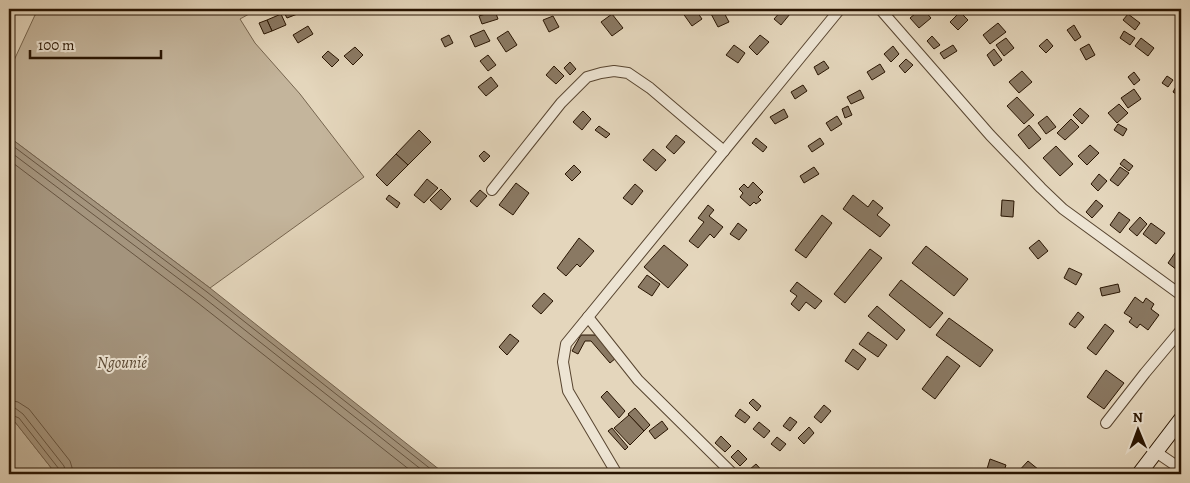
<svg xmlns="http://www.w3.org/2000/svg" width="1190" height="483" font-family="Alegreya,serif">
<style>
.green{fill:#c4b59c;stroke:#76654f}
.water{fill:#a4947d;stroke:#73614c}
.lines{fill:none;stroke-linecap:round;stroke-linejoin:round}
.shore{stroke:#665440;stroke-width:1}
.building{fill:#8a7963;stroke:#291502}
.street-casing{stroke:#584530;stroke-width:12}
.secondary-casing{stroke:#291502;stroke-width:16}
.street{stroke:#ede4d3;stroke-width:10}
.secondary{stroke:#ede4d3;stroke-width:14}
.labels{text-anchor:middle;stroke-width:4;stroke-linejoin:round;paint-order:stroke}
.water-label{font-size:16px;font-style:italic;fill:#5a4833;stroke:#ede4d3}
</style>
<rect width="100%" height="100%" fill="#e4d6bc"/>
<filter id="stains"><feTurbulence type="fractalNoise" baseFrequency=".004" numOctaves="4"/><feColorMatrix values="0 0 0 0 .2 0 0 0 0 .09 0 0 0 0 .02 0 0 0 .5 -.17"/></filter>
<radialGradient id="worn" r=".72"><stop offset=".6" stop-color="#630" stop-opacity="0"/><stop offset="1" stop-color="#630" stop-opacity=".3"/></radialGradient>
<g class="green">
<polygon points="49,9 258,9 240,19 255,43 300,94 364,177 210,288 9,137 9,71 35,15"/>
<polygon points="9,418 15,422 56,474 9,474"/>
</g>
<polygon class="water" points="9,137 210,288 445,474 56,474 15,422 9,418"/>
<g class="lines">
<g class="shore">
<polyline points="9,143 207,292 437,474"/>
<polyline points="9,151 203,297 427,474"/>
<polyline points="9,160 198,303 415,474"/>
<polyline points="9,400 18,402 29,409 70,461 74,474"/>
<polyline points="9,407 15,408 23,414 64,466 66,474"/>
<polyline points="9,414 19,418 59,469 60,474"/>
</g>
</g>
<g class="building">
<polygon points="282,9 298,9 300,13 287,18"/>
<polygon points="687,9 695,9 702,19 692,26 682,12"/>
<polygon points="716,9 722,9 729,22 718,27 710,12"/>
<polygon points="783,9 790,14 781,25 774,19"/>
<polygon points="921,9 923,9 931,18 919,28 910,18"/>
<polygon points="495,11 498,19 482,24 479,16"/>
<polygon points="960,12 968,20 958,30 950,22"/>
<polygon points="281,14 286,25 272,31 267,20"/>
<polygon points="612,14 623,28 612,36 601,22"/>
<polygon points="1128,14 1140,23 1135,30 1123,20"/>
<polygon points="553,16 559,27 549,32 543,20"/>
<polygon points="267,20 272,31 264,34 259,23"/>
<polygon points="998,23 1006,32 990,44 983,35"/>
<polygon points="1074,25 1081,37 1075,41 1067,30"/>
<polygon points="308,26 313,34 298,43 293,35"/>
<polygon points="484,30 490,41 475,47 470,36"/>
<polygon points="508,31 517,45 506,52 497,38"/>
<polygon points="1124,31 1135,38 1130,45 1120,38"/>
<polygon points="449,35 453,43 445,47 441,39"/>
<polygon points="760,35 769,42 757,55 749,47"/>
<polygon points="932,36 940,45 934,49 927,41"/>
<polygon points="1006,38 1014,48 1004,56 996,45"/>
<polygon points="1141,38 1154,48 1148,56 1135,46"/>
<polygon points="1047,39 1053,46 1046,53 1039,46"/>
<polygon points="1089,44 1095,55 1086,60 1080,49"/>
<polygon points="734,45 745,53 738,63 726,55"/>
<polygon points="953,45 957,51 944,59 940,53"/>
<polygon points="893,46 899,54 891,62 884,54"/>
<polygon points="355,47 363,55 353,65 344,56"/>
<polygon points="994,49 1002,60 994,66 987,55"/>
<polygon points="328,51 339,60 332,67 322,57"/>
<polygon points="488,55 496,65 488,71 480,61"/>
<polygon points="906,59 913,65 905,73 899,66"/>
<polygon points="824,61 829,68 818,75 814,67"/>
<polygon points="570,62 576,69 570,75 564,68"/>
<polygon points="880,64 885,72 872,80 867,72"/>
<polygon points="554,66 564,76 556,84 546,75"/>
<polygon points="1022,71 1032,82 1019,93 1009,82"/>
<polygon points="1134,72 1140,80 1134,85 1128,77"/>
<polygon points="1167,76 1173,80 1168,87 1162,83"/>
<polygon points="491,77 498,86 486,96 478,87"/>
<polygon points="1178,83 1181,85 1181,97 1173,92"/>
<polygon points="803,85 807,91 795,99 791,92"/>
<polygon points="1134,89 1141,99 1128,108 1121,98"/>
<polygon points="860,90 864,98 851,104 847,97"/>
<polygon points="1017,97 1034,115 1024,124 1007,106"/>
<polygon points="1119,104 1128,113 1117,123 1108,113"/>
<polygon points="848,106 852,115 845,118 842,109"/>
<polygon points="1080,108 1089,116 1082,124 1073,115"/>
<polygon points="784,109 788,117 775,124 770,117"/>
<polygon points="583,111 591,119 582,130 573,122"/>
<polygon points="837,116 842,124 831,131 826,123"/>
<polygon points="1047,116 1056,127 1046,134 1038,123"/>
<polygon points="1071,119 1079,127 1065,140 1057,133"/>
<polygon points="1118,124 1127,129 1123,136 1114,130"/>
<polygon points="1029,125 1041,139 1029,149 1018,135"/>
<polygon points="599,126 610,134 606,138 595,130"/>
<polygon points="419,130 431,142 408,165 396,154"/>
<polygon points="676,135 685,142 674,154 666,147"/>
<polygon points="756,138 767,147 763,152 752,143"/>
<polygon points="820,138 824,144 812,152 808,146"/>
<polygon points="1090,145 1099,153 1087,165 1078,156"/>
<polygon points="1056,146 1073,164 1060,176 1043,158"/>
<polygon points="653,149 666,160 656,171 643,160"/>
<polygon points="484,151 490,156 484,162 479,156"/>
<polygon points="396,154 408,165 387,186 376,175"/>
<polygon points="1124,159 1133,166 1129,171 1120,164"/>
<polygon points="574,165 581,172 572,181 565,174"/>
<polygon points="814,167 819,174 804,183 800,176"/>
<polygon points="1120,167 1129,173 1118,186 1110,180"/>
<polygon points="1099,174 1107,181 1098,191 1091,184"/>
<polygon points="427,179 438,188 424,203 414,195"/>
<polygon points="753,182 763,192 758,197 761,200 756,204 754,202 750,206 740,197 743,193 739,189 744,184 748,188"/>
<polygon points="516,183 529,193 513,215 499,205"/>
<polygon points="635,184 643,191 632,205 623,198"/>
<polygon points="441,189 451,199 441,210 430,200"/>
<polygon points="480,190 487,196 477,207 470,201"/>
<polygon points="389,195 400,203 397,208 386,199"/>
<polygon points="853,195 868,207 873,200 883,208 877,215 890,225 880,237 843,209"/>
<polygon points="1002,200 1014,201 1013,217 1001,216"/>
<polygon points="1096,200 1103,206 1092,218 1086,212"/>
<polygon points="708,205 714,210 709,216 723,227 714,238 710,234 698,248 689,241 704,222 698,218"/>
<polygon points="1119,212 1130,220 1120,233 1110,225"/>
<polygon points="822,215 832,223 806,258 795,250"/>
<polygon points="1140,217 1147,224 1137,236 1129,229"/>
<polygon points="738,223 747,230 739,240 730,234"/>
<polygon points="1151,223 1165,233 1156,244 1143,234"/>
<polygon points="579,238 594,251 580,267 577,264 566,276 557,268"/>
<polygon points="1039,240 1048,251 1038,259 1029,248"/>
<polygon points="664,245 688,265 668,288 644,267"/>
<polygon points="926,246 968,279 954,296 912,263"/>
<polygon points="870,249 882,258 845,303 834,294"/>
<polygon points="1177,250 1181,253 1181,265 1177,270 1168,263"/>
<polygon points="1069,268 1082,274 1076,285 1064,278"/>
<polygon points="647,275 660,284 652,296 638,287"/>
<polygon points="901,280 943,313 930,328 889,295"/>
<polygon points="797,282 822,301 815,309 806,302 799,311 791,304 797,296 790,291"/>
<polygon points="1118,284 1120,292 1102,296 1100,288"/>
<polygon points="544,293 553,301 541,314 532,306"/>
<polygon points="1135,297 1143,303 1146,298 1154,304 1151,309 1159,315 1148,330 1140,324 1137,328 1129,322 1132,318 1124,313"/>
<polygon points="877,306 905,330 897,340 868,316"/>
<polygon points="1078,312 1084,317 1075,328 1069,324"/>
<polygon points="949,318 993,350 980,367 936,335"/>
<polygon points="1105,324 1114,331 1096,355 1087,348"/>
<polygon points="868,332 887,345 878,357 859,344"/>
<polygon points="510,334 519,341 507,355 499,347"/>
<polygon points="581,335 596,335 616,358 610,363 591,341 585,341 578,354 572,351"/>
<polygon points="853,349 866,359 858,370 845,361"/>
<polygon points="947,356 960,366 935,399 922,389"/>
<polygon points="1106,370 1124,383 1104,409 1087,397"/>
<polygon points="607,391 625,411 619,418 601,397"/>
<polygon points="753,399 761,406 757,411 749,403"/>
<polygon points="824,405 831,411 821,423 814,417"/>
<polygon points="635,408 650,425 644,431 628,414"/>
<polygon points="740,409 750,417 745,423 735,416"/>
<polygon points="629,415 644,431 630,445 614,428"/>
<polygon points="790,417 797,422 790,431 783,426"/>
<polygon points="662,421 668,429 655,439 649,431"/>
<polygon points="759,422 770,431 764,438 753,429"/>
<polygon points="809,427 814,433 804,444 798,438"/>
<polygon points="612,428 628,447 625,450 608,431"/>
<polygon points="721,436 731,446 725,452 715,443"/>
<polygon points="777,437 786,444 780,451 771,444"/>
<polygon points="738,450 747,459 740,466 731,457"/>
<polygon points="990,459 1006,465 1003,474 987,469"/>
<polygon points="1028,461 1044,474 1016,474"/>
<polygon points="756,464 765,474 753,474 749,470"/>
</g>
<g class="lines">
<defs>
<g id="street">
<polyline points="880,9 990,135 1041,188 1063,209 1181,295"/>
<polyline points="492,190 561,103 587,77 601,73 614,71 628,73 650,88 724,151"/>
<polyline points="588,317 638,380 733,474"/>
<polyline points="1106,423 1145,373 1181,330"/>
<polyline points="1156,452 1181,469"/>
<polyline points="617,474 568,391 563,362 566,344 840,9"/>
</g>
<polyline id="secondary" points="1139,474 1181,419"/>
</defs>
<use href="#street" class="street-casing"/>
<use href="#secondary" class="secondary-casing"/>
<use href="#street" class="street"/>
<use href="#secondary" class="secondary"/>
</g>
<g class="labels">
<g class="water-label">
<text x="122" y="368">Ngounié</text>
</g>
</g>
<rect width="1190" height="483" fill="none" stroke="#e4d6bc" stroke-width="30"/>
<rect x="10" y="10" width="1170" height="463" fill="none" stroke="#291502" stroke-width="2.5"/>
<rect x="15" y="15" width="1160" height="453" fill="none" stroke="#291502"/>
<g transform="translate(1138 430) rotate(359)" stroke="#ede4d3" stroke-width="4" paint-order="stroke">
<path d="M0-4L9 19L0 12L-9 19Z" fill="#291502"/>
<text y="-8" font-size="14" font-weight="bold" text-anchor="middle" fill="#291502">N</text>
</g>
<path d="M30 50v8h131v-8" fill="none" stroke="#291502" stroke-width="2.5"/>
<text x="38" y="50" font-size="15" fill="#291502" stroke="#ede4d3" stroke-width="4" paint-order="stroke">100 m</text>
<rect width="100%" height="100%" filter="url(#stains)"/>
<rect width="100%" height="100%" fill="url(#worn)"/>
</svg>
